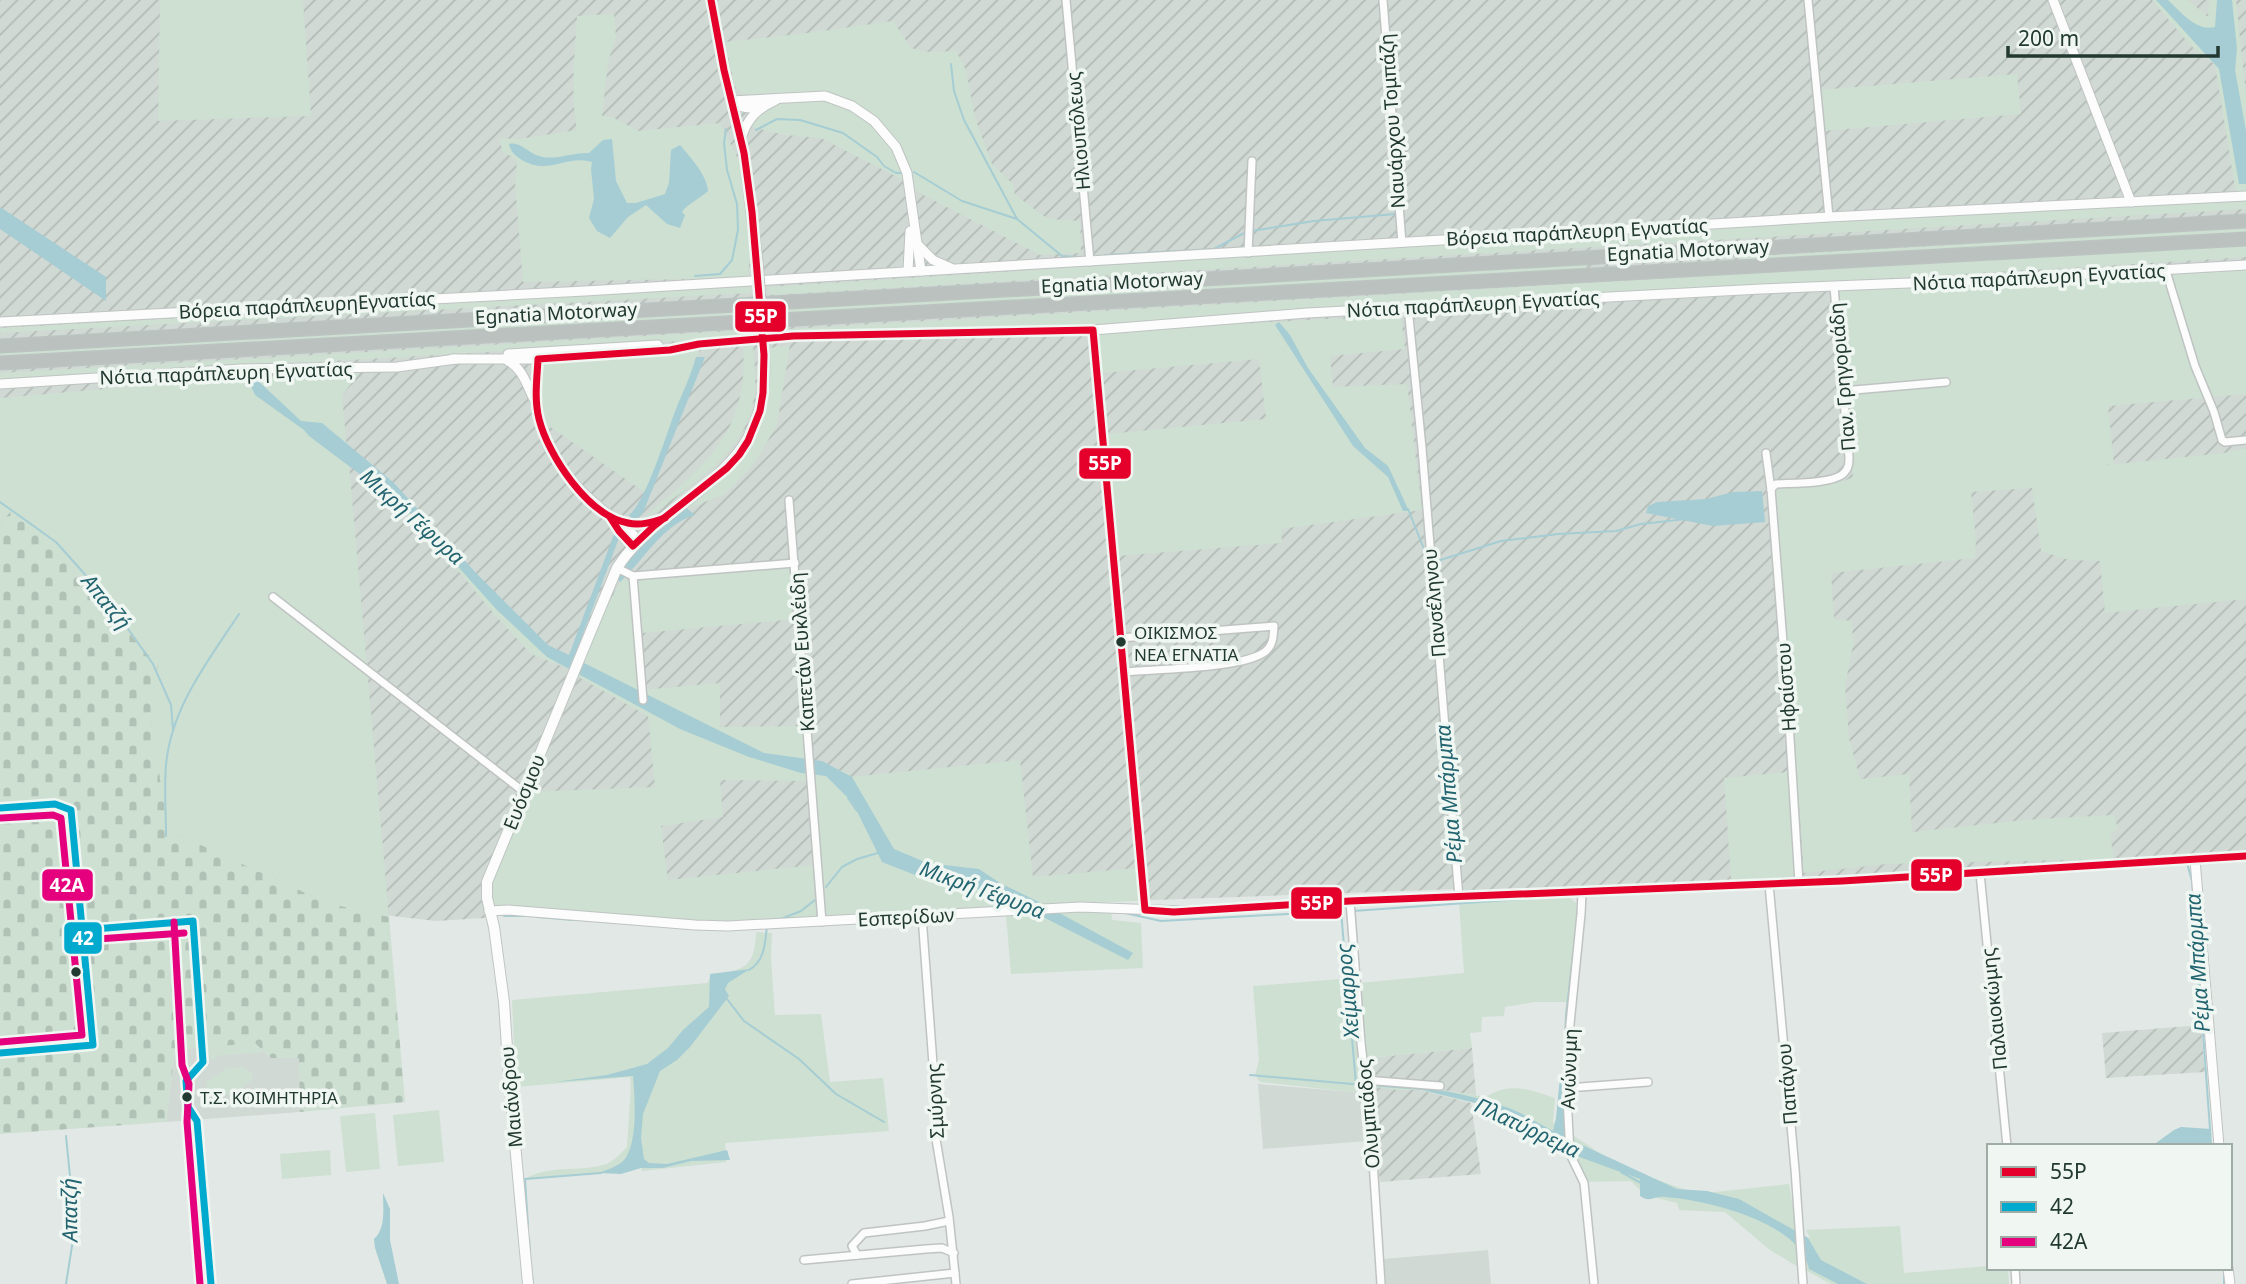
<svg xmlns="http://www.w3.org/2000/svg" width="2246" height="1284" font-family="'Noto Sans',sans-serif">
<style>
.built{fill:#d1d9d5}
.industrial{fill:url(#industrial-furrows)}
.grass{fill:#cde0d2}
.cemetery{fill:url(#cemetery-stones)}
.water{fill:#a6cdd3}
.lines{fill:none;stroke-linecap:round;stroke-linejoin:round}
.stream{stroke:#a6cdd3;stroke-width:2}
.minor-casing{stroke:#bfc4c2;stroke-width:10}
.tertiary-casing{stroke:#bfc4c2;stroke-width:11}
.secondary-casing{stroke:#bfc5c2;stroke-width:12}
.motorway-casing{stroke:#bcc4c1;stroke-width:15}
.minor{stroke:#fbfcfb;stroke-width:7}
.tertiary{stroke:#fbfcfb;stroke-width:9}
.secondary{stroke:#fbfcfb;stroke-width:10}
.motorway{stroke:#bac1bf;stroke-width:12}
.secondary-bridge-casing{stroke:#bfc5c2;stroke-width:12;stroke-linecap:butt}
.secondary-bridge{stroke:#fbfcfb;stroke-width:10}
.bus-1-casing{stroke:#f0f7f3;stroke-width:12}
.bus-2-casing{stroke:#f0f7f3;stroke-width:12}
.bus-3-casing{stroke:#f0f7f3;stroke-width:12}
.bus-1{stroke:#e4002b;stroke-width:7}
.bus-2{stroke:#00a9ce;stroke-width:7}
.bus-3{stroke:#e5007d;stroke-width:7}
.bus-dot{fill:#223932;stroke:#f0f7f3;stroke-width:2.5}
.labels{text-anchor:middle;stroke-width:7;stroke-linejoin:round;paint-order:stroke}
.bus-label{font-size:17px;fill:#223932;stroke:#f0f7f3;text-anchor:start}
.street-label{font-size:19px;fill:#223932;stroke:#f0f7f3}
.water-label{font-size:21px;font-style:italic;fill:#22646f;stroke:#f0f7f3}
.line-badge{stroke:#f0f7f3;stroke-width:2.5}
.badge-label{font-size:19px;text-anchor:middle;font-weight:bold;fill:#fff}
</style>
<defs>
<pattern id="industrial-furrows" width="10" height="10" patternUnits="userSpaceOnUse" patternTransform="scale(1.75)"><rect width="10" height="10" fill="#d1d9d5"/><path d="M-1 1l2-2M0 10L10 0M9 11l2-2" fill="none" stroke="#b3bbb7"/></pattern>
<pattern id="cemetery-stones" width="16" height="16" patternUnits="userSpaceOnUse" patternTransform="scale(1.75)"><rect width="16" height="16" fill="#cde0d2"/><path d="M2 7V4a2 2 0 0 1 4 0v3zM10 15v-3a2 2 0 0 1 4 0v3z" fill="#b0c1b5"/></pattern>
</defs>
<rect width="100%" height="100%" fill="#e2e8e5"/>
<g class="built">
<polygon points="255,1043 271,1058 300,1058 300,1112 166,1122 175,1049"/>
<polygon points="1258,1084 1364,1093 1367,1141 1263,1149"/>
<polygon points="1488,1250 1491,1284 1386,1284 1384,1259"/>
</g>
<g class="industrial">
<polygon points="0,0 2246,0 2246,852 1827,877 1458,893 1457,889 1072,903 695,924 502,906 484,908 485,918 436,921 392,916 327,903 0,774"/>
<polygon points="2201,1025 2205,1072 2106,1078 2102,1033"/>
<polygon points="1472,1048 1476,1095 1440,1090 1440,1083 1374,1078 1368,1075 1366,1058"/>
<polygon points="1369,1086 1419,1090 1471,1103 1481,1174 1380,1182"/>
</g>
<g class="grass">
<polygon points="160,0 303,0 311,116 158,121"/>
<polygon points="2152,0 2188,0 2208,17 2209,0 2236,0 2246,95 2246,193 2236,193 2215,65 2190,45"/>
<path d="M614 14 616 37 608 62 602 116 612 117 638 131 720 123 742 167 751 235 748 278 523 282 515 183 517 160 502 151 500 138 519 139 577 130C570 92 575 54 577 16Z"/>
<polygon points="893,21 911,48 925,52 956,51 966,70 975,118 992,164 1013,184 1015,195 1048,219 1080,221 1081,253 1040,255 914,190 901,179 821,138 785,135 748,126 749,98 735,87 725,42 807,33"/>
<polygon points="2017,74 2021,114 1823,131 1820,90"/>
<polygon points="2246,199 2246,209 770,295 768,287 1485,241"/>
<polygon points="2246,228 2246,233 1740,260 1740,257"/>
<polygon points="2246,245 2246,257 2134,264 993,330 771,337 771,330"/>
<polygon points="1586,265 1587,269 0,356 0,352"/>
<polygon points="2246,266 2246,394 2108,406 2114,464 2088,467 2224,453 2246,448 2246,599 2105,613 2100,561 2069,560 2041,551 2032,488 1971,492 1976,540 1975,558 1831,573 1834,619 1852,621 1853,645 1845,686 1849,738 1860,779 1909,774 1912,832 2024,820 2114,815 2118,828 2110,835 2114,859 1887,864 1804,873 1775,491 1777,488 1844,481 1853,477 1839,293 1843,289"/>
<polygon points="751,286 751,293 0,333 0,328"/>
<polygon points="1401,318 1405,349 1330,356 1333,387 1407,384 1422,510 1281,529 1282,543 1117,556 1107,434 1266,419 1259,359 1102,373 1099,332 1326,319"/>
<polygon points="749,330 750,337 0,380 0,373"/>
<path d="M753 345C754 359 756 375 755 389 750 451 700 477 656 512L643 518C703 467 749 434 743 347Z"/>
<path d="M790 345 777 424 766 444 750 468 725 494 677 513C721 480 759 456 768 397 771 381 769 364 769 348Z"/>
<polygon points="700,349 650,496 539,419 538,363"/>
<polygon points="361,372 342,395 347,451 372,471 534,639 578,663 621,580 794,565 797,619 642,633 641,690 720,683 720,727 806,726 809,760 848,773 850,777 1020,760 1033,877 1136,868 1139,901 1050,904 1111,910 1112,920 1141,923 1143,968 1011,974 1006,915 990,908 826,916 810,781 720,780 723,817 661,826 668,880 814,865 818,917 711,924 502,905 491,906 487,882 524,792 655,787 648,716 573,674 574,671 531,654 495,615 421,526 349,464 389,917 327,903 183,837 166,836 151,722 151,670 130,634 80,578 55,552 9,513 0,524 0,398 152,385"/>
<polygon points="1788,772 1795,877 1731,880 1724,778"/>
<polygon points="1569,897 1576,903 1577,913 1569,1002 1534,1002 1505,1007 1504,1016 1482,1017 1481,1032 1470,1033 1472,1048 1366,1058 1360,983 1464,973 1459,902"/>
<path d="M756 932 772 933 771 958 775 1015 821 1014 830 1082 883 1078 889 1131 725 1143 726 1162 642 1171 640 1158 627 1171 525 1179C549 1164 579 1173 606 1164 614 1161 621 1153 627 1147L631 1085 630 1077 516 1087 512 1000 707 983 713 974C746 971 755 965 756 932Z"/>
<polygon points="1352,978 1360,1093 1260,1082 1255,1075 1259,1060 1253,986"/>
<polygon points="204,1035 265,1038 263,1050 259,1053 221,1055 213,1060 207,1055"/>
<path d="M241 1067 252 1072V1080C235 1092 229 1100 207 1091L206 1082 227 1068Z"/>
<path d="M1412 1085 1486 1097C1511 1081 1529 1090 1555 1098L1553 1122 1619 1166 1697 1194 1789 1184 1797 1232 1798 1267 1770 1250 1725 1212 1679 1210 1677 1203 1645 1195 1631 1181 1584 1182 1563 1150 1478 1104 1419 1090H1396L1369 1086Z"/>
<polygon points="439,1110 444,1162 398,1166 393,1115"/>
<polygon points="375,1113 380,1169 346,1172 340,1116"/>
<polygon points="330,1150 331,1175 282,1179 280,1154"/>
<polygon points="1900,1226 1904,1273 1989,1266 1989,1268 2008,1268 2009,1284 1867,1284 1822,1261 1860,1284 1831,1284 1805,1270 1803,1236 1810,1238 1806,1230"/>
</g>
<polygon class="cemetery" points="13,509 80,578 158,666 151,722 169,836 183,837 327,903 389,917 405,1102 300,1112 299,1058 271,1058 255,1043 175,1050 166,1122 0,1134 0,524"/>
<g class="water">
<path d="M2156 0H2168C2180 11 2196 32 2215 27L2217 0H2232L2237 49 2235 70 2246 131V184H2239L2219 69Z"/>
<path d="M612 139 616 181 627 203H636L665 194 669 183 671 150 680 145C690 157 707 175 708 191 701 198 687 204 682 212L685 215 680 228 667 224 646 205 628 217 610 238 597 231 589 218 594 199 591 169 592 162C566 154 549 176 522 160 515 155 511 153 509 144 520 141 528 153 539 156 554 161 573 152 589 153L603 140Z"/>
<polygon points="0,207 106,277 106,301 0,229"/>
<polygon points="1279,322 1290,335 1308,368 1365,448 1388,466 1409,511 1403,511 1388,477 1353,446 1275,325"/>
<path d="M696 357H705L643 513 633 522 629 515C646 502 667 432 676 409 683 392 691 375 696 357Z"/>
<polygon points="253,376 301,421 322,423 393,482 477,574 548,645 569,655 614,534 619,538 574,658 764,753 822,761 852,777 894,849 927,863 979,869 1000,883 1039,902 1133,953 1128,960 1041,916 973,887 925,879 882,862 853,803 826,776 801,773 749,757 680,729 547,657 497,610 406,509 309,436 304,430 255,395 247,377"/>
<polygon points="1762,491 1765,522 1713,526 1646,513 1648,506 1657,502 1706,499 1733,492"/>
<path d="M684 506 695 515C662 525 644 560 620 582L617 578 624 554Z"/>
<path d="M750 969 728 983 725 989 729 996 690 1047 677 1060 660 1071 643 1114 641 1138 644 1159 649 1163 667 1164 727 1150 730 1160 691 1161 663 1168H641L621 1174 599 1173C606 1170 619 1166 624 1160 638 1144 635 1097 633 1076L555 1082 607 1075 647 1064 668 1048 683 1030 709 1007 710 974Z"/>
<path d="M1564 1072 1563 1101 1567 1138 1677 1189 1707 1191 1739 1199 1808 1238 1821 1260 1867 1284H1838L1809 1269C1800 1224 1716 1203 1676 1198 1671 1198 1665 1196 1660 1197 1651 1198 1649 1202 1640 1196V1179L1574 1155 1546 1134 1476 1103 1422 1090 1369 1086C1416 1084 1465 1092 1509 1108 1524 1114 1538 1123 1553 1131L1556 1118 1560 1077Z"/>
<polygon points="2181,1127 2211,1129 2212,1146 2157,1146 2156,1143 2174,1130"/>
<path d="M383 1193 390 1209V1240L399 1284H387L375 1248 374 1239C386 1229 383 1208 383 1193Z"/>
</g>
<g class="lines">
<g class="stream">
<polyline points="951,64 954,91 964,120 1017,219 1062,256 1078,257"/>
<polyline points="756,130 777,119 800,120 843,133 877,157 884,166 896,173 902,173"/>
<polyline points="914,172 962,201 1017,219"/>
<polyline points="1252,231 1314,221 1395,214"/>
<polyline points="1105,255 1214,249 1246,232"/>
<polyline points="695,276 720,274 732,260 738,230 737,204 727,170 724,143 726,129"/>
<polyline points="0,502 56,542 106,598 153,664 171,705 173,729"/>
<polyline points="1408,509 1428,559"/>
<polyline points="1434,562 1501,541 1558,534 1616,531 1641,524 1686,519"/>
<polyline points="848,798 857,811"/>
<path d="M166 836C166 813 164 788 166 765 171 708 208 661 239 614"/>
<polyline points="2187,863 2192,881 2210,1129"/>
<polyline points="826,887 842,867 857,859 878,853"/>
<polyline points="1353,911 1550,897"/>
<polyline points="1125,913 1161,921 1341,911 1356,1084"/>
<polyline points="504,916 524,916"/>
<polyline points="537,917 573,920"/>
<polyline points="781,919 801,911 815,900"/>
<path d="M749 970C765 961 765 943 767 926"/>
<polyline points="727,999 744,1021 799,1059 836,1094 884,1122"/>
<polyline points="1250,1075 1364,1085"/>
<polyline points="1563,1096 1566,1015 1575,938"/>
<polyline points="1621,1172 1641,1183"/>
<polyline points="528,1226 525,1179 601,1173"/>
<polyline points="529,1238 530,1254"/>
<polyline points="531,1266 533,1284"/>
<polyline points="2224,1269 2224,1284"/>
<polyline points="66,1284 75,1227 66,1136"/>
</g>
<defs>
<g id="minor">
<polyline points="1066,0 1090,262"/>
<polyline points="1383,0 1402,243"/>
<polyline points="1808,0 1829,217"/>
<polyline points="1248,253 1252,161"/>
<polyline points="2166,271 2195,366 2214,412 2222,440 2225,442 2246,440"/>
<polyline points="1408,307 1422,448 1459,898"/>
<polyline points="1093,330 1145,910"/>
<polyline points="1843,391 1946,382"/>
<polyline points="1766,453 1771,490"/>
<polyline points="789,500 822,922"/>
<polyline points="617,568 633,576 795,563"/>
<polyline points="633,576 643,700"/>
<polyline points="273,597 524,792"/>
<path d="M1120 638 1274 626C1273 635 1274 644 1266 651 1245 669 1154 669 1123 672"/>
<polyline points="1980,873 2007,1146"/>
<path d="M1799 883 1788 706 1771 489 1776 484C1792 483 1834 484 1844 473 1849 468 1849 463 1849 457L1834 287"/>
<polyline points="1769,884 1795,1169 1803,1284"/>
<polyline points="1582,893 1581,914 1570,1024 1567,1096 1570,1154 1584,1183 1594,1284"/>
<polyline points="1350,901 1361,1043 1371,1130 1381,1284"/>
<polyline points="922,916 933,1064 936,1139 949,1217 956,1284"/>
<polyline points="1365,1080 1440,1086"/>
<polyline points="1567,1088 1648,1082"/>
<polyline points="197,1121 211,1284"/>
<polyline points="857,1255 852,1246 864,1233 925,1226 949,1221"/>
<polyline points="804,1260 926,1249 942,1248 954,1253"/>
<polyline points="2015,1268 2016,1284"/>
<polyline points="852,1284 955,1273"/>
</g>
<g id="tertiary">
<polyline points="2053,0 2131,202"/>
<polyline points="731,101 825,96 852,106 874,121 896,147 907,173 921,271"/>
<path d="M731 101C741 108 748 109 760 107"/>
<path d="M741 139C747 118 757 109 776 100"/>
<polyline points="917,244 933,260 951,268"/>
<polyline points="908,271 910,231"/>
<polyline points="0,322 585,291 1829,217 2246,196"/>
<path d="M538 353C537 375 534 397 539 418 546 453 569 482 597 505 605 512 613 520 623 523 635 526 649 523 660 519"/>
<polyline points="508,354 658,345"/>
<polyline points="452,359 538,359 670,350 699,344 793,336 1093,330 1307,313 1761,289 1983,280 2246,265"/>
<path d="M508 361C524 369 527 387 536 403"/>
<polyline points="0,384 241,369 397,367 456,359"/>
<polyline points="611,518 624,538 633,546"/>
<polyline points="624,523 638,541"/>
<polyline points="2195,860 2219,1146"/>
<polyline points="489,911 508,910 695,925 728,926 1080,907 1185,911 1350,901 1842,881 2246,856"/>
<polyline points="2228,1268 2230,1284"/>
</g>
<g id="secondary">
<polyline points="711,0 724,70 744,153 758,266"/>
<path d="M528 1284 509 1079 504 1002 494 927 487 898V882L617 568C631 546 649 530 670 514 731 466 768 440 764 355"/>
</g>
<g id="motorway">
<polyline points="0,346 2246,221"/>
<polyline points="0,363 2246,239"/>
</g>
</defs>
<use href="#minor" class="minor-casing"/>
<use href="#tertiary" class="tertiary-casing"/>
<use href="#secondary" class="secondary-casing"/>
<use href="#motorway" class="motorway-casing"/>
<use href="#minor" class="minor"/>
<use href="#tertiary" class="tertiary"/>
<use href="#secondary" class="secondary"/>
<use href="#motorway" class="motorway"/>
<defs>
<polyline id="secondary-bridge" points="758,266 764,355"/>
</defs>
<use href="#secondary-bridge" class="secondary-bridge-casing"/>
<use href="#secondary-bridge" class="secondary-bridge"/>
<defs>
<g id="bus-1">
<polyline points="610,517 619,531 633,546 654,526 727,468 739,455 748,441 760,411 763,393 764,355 752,212 744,153 724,70 711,0"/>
<path d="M665 518C653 522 640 526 628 523 588 516 548 455 539 419 534 399 537 379 538 359L670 350 699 344 793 336 1093 330 1145 910 1174 912 1350 901 1842 881 2246 856"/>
</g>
<g id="bus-2">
<polyline points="0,808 55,804 71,810 93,1045 0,1053"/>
<polyline points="82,930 193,921 203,1062 186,1081 188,1107 197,1121 211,1284"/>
</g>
<g id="bus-3">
<polyline points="174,922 182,1065 189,1084 187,1122 200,1284"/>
<polyline points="83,940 184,933"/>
<polyline points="0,1042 82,1035 61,818 53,815 1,818"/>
</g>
</defs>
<use href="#bus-1" class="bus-1-casing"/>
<use href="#bus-2" class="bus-2-casing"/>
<use href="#bus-3" class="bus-3-casing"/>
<use href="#bus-1" class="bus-1"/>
<use href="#bus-2" class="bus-2"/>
<use href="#bus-3" class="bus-3"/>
</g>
<g class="bus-dot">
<circle cx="1121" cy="642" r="6"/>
<circle cx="76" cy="972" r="6"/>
<circle cx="187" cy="1097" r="6"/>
</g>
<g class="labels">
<g class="bus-label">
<text x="1134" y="639">ΟΙΚΙΣΜΟΣ<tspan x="1134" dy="22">ΝΕΑ ΕΓΝΑΤΙΑ</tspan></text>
<text x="200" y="1104">Τ.Σ. ΚΟΙΜΗΤΗΡΙΑ</text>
</g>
<g class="street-label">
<text transform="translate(1392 121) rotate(-94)" y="7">Ναυάρχου Τομπάζη</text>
<text transform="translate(1078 131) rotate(-95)" y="7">Ηλιουπόλεως</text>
<text transform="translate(1577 232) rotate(-3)" y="7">Βόρεια παράπλευρη Εγνατίας</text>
<text transform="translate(1688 250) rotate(-3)" y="7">Egnatia Motorway</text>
<text transform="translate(2039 277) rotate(-3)" y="7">Νότια παράπλευρη Εγνατίας</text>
<text transform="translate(1122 282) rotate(-3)" y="7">Egnatia Motorway</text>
<text transform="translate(1473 304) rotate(-3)" y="7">Νότια παράπλευρη Εγνατίας</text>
<text transform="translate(307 305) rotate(-3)" y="7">Βόρεια παράπλευρηΕγνατίας</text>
<text transform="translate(556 313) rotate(-3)" y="7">Egnatia Motorway</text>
<text transform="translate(226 373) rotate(-2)" y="7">Νότια παράπλευρη Εγνατίας</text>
<text transform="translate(1842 377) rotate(-95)" y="7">Παν. Γρηγοριάδη</text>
<text transform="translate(1434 603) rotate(-95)" y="7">Πανσέληνου</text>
<text transform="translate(802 652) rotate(-94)" y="7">Καπετάν Ευκλέιδη</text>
<text transform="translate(1786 687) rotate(-94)" y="7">Ηφαίστου</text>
<text transform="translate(524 792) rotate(-68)" y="7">Ευόσμου</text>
<text transform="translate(906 917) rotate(-3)" y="7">Εσπερίδων</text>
<text transform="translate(1994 1009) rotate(-96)" y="7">Παλαιοκώμης</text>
<text transform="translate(1569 1069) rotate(-88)" y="7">Ανώνυμη</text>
<text transform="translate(1787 1084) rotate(-95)" y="7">Παπάγου</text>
<text transform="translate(511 1097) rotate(-95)" y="7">Μαιάνδρου</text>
<text transform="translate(935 1101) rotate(-93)" y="7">Σμύρνης</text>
<text transform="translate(1368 1114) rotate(-95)" y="7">Ολυμπιάδος</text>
</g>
<g class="water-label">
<text transform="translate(412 517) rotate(42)" y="7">Μικρή Γέφυρα</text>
<text transform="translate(106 602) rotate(51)" y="7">Απατζή</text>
<text transform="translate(1449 794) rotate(-95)" y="7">Ρέμα Μπάρμπα</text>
<text transform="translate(982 890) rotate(20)" y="7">Μικρή Γέφυρα</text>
<text transform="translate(2198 963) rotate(-94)" y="7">Ρέμα Μπάρμπα</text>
<text transform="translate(1348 991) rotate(-95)" y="7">Χείμαρρος</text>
<text transform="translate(1527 1128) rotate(25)" y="7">Πλατύρρεμα</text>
<text transform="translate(70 1210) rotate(-91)" y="7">Απατζή</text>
</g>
</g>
<g class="line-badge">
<rect x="734" y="300" width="53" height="33" rx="7" fill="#e4002b"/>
<rect x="1078" y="447" width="54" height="33" rx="7" fill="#e4002b"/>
<rect x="1910" y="858" width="53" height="34" rx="7" fill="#e4002b"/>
<rect x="41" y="868" width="53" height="34" rx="7" fill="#e5007d"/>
<rect x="1290" y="886" width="53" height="34" rx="7" fill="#e4002b"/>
<rect x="63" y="921" width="40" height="34" rx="7" fill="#00a9ce"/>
</g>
<g class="badge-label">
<text x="761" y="323">55Ρ</text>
<text x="1105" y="470">55Ρ</text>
<text x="1936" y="882">55Ρ</text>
<text x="67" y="892">42Α</text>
<text x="1317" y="910">55Ρ</text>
<text x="83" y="945">42</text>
</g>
<rect x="1987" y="1144" width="245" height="126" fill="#f0f7f3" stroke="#9eaba6" stroke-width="2"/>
<rect x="2001" y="1167" width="35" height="10" fill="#e4002b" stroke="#9eaba6" stroke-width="2"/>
<text x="2050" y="1179" font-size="21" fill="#223932">55Ρ</text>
<rect x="2001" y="1202" width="35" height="10" fill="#00a9ce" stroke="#9eaba6" stroke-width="2"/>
<text x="2050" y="1214" font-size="21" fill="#223932">42</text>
<rect x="2001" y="1237" width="35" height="10" fill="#e5007d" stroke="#9eaba6" stroke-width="2"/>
<text x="2050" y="1249" font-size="21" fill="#223932">42Α</text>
<path d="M2008 46v10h210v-10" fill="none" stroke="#223932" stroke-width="3.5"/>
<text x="2018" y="46" font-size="21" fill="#223932" stroke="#f0f7f3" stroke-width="5" paint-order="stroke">200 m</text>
</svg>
